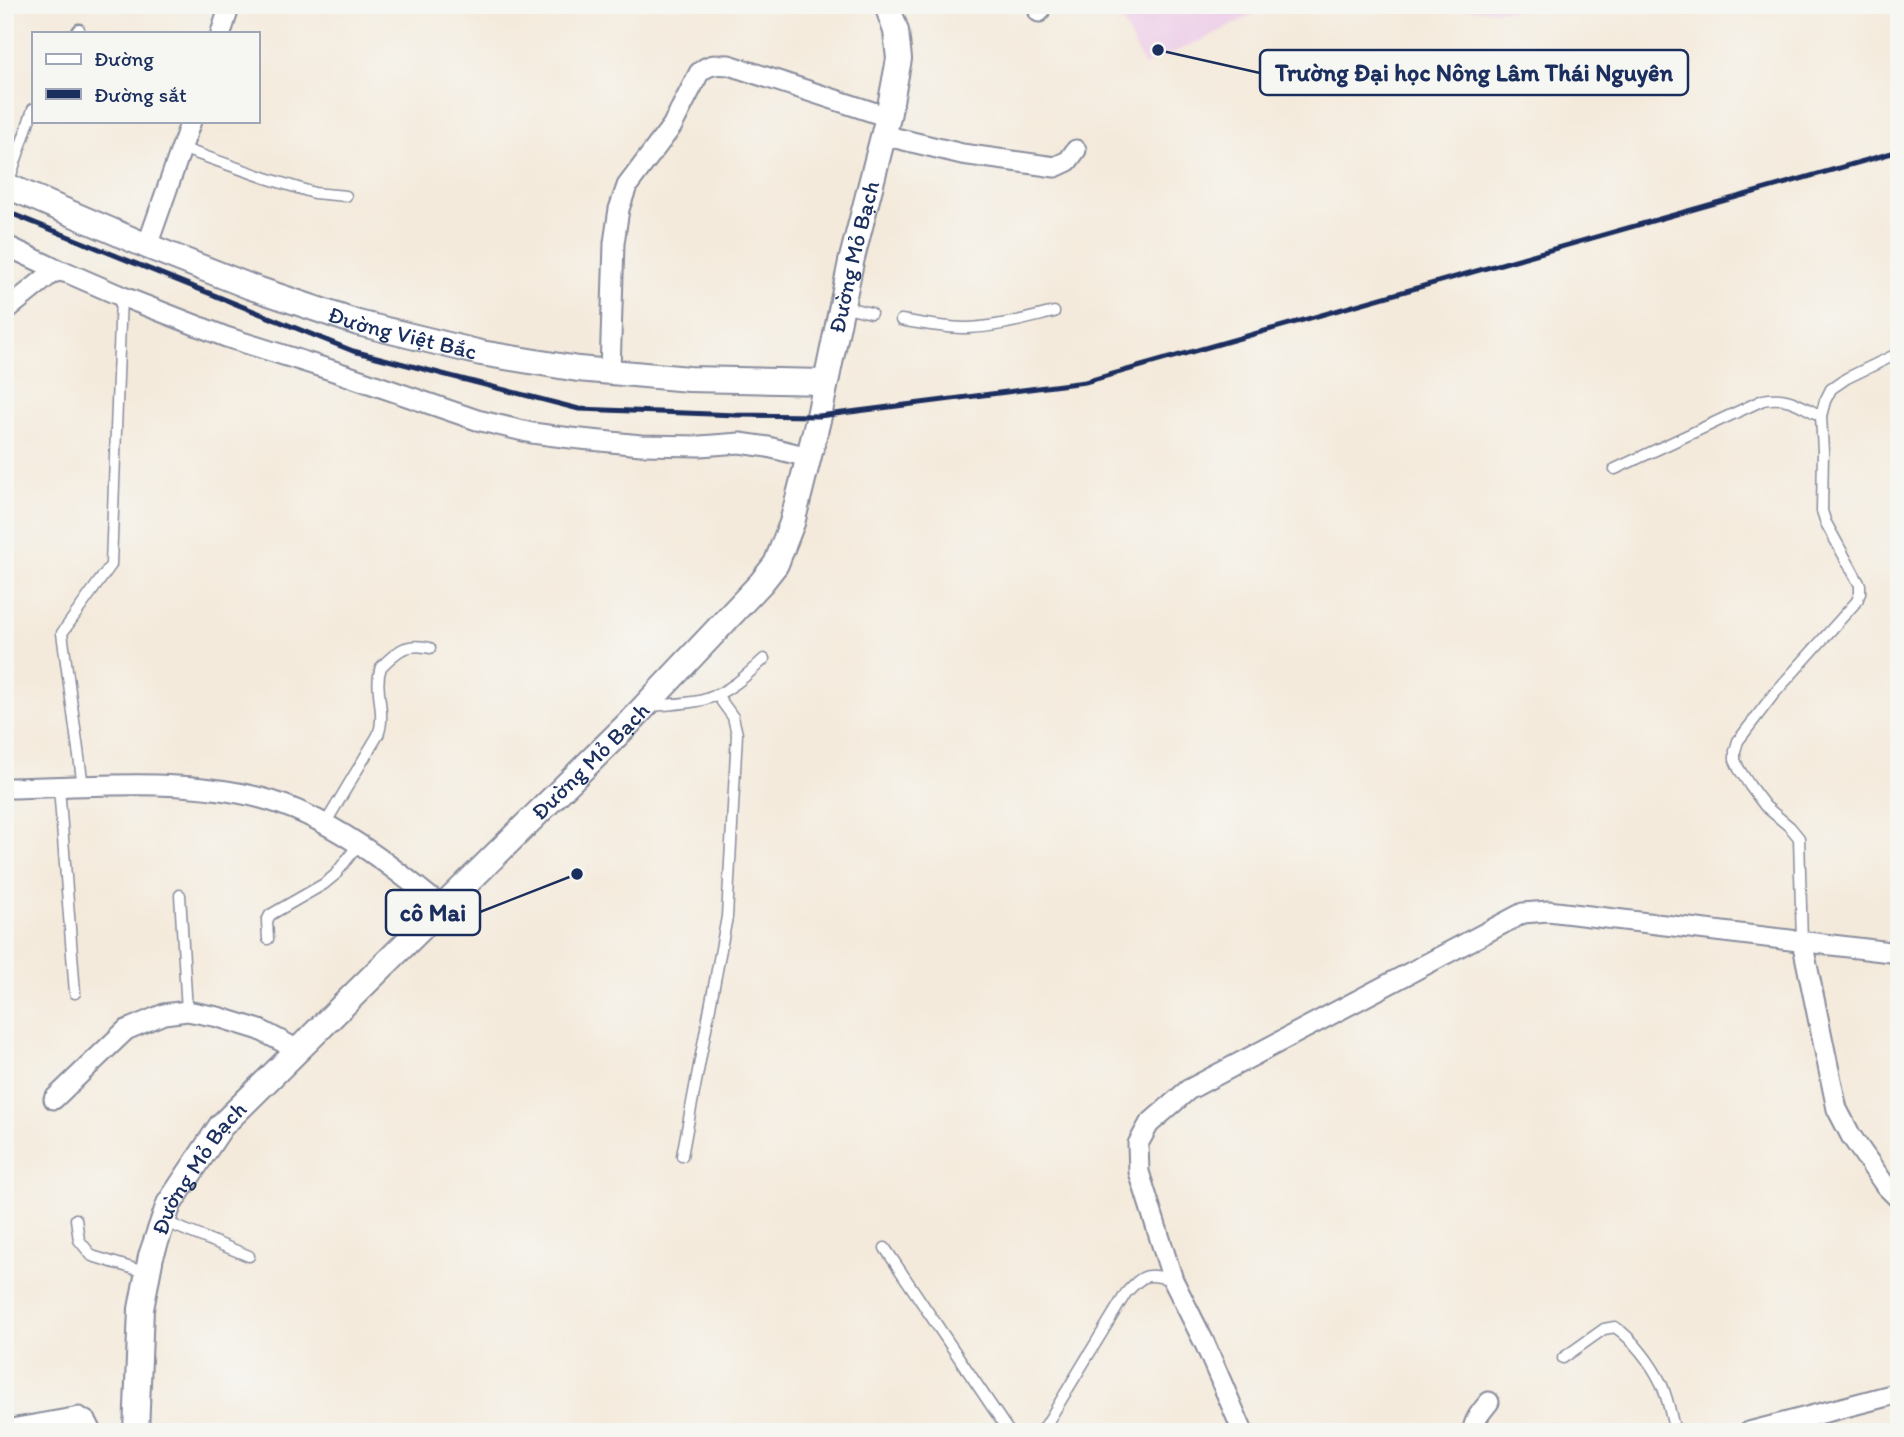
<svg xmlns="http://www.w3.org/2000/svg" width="1904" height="1437" font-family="Itim,sans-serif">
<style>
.built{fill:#eed0e8}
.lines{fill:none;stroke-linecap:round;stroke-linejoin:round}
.service-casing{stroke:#888c9c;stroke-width:13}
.minor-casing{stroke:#888c9c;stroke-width:23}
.tertiary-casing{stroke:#888c9c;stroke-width:28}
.service{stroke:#fff;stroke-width:10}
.minor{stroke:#fff;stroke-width:19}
.tertiary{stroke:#fff;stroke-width:24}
.rail{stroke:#1b2f5e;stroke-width:5}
.labels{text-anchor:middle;stroke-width:5;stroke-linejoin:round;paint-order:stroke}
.street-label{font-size:23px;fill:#1b2f5e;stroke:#f6f6f2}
.leader{fill:none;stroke:#1b2f5e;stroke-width:2.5}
.callout-dot{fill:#1b2f5e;stroke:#f6f6f2;stroke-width:2.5}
.callout{fill:#f6f6f2;stroke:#1b2f5e;stroke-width:2.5}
.callout-label{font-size:24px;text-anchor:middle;font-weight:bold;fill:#1b2f5e}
</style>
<rect width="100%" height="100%" fill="#f6f6f2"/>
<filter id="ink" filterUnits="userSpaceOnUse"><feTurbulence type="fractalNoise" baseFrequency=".0143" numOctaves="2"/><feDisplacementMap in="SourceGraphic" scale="14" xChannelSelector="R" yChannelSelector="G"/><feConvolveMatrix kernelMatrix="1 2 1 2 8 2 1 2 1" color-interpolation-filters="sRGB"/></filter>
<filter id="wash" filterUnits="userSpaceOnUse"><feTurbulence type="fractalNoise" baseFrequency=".00686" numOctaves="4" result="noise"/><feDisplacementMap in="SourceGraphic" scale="28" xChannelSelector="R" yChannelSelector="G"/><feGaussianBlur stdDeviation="1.57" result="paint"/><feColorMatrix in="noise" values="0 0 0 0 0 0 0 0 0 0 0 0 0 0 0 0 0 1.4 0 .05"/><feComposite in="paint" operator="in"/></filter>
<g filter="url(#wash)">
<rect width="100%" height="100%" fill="#f4eadb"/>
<g class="built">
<polygon points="1115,5 1271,5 1215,34 1144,66"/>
<polygon points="1407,5 1569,5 1544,11 1429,8"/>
</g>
</g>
<g filter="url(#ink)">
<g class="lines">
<defs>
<g id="service">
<polyline points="76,33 79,29"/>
<polyline points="181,148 266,178 314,193 346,196"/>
<polyline points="8,184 33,109"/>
<polyline points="842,306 871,313"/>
<path d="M901 320C923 324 945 328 967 328 997 327 1025 319 1054 312"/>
<path d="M1615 469 1763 400C1788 395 1799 405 1821 416"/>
<path d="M652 706C669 704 687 704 703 700 728 693 746 676 764 659"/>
<polyline points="83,786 62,633 111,565 121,296"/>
<polyline points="59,787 75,993"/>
<path d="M325 824 378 735C387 713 373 689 381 667 397 651 406 642 430 648"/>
<polyline points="180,895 187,1011"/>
<polyline points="268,939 267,921 270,915 324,884 335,875 358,845"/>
<polyline points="1802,941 1799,838 1790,827 1765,806 1750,786 1739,769 1735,760 1735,751 1738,741 1773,695 1857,601 1860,593 1860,585 1826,523 1822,511 1823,451 1821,416 1825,401 1831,389 1847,378 1899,353"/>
<polyline points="682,1156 727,917 737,734 733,717 717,695"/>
<polyline points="76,1219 79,1240 92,1256 148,1273"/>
<polyline points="163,1221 249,1256"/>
<polyline points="885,1248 1007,1429 1010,1432"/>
<path d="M1563 1358 1604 1329 1615 1327C1633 1339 1651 1363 1661 1383 1668 1398 1671 1416 1675 1432"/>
<path d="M1039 1432 1046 1425 1126 1293C1144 1273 1147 1273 1173 1280"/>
</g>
<g id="minor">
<polyline points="1038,5 1039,12"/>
<polyline points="221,33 230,5"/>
<polyline points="883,135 962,154 1055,167 1068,161 1076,150"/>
<polyline points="5,245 60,271"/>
<polyline points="147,246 191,121"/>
<polyline points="5,311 52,273 60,271 68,273 121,296 226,337 334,371 477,420 532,433 571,438 641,445 700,446 740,443 768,447 808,457"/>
<path d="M610 371 614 243 619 209 627 186 672 126 699 73C708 64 716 64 729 65L888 117"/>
<path d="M5 788C89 787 180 777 261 798 327 815 391 865 443 908"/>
<polyline points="1802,941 1837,1109 1851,1136 1885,1185 1899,1199"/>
<polyline points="54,1099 126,1030 164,1014 187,1011 218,1017 260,1030 298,1050"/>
<polyline points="5,1430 79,1417 87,1422 92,1432"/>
<polyline points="1243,1432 1205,1344 1173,1280 1139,1172 1138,1144 1149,1124 1188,1090 1523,913 1548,911 1899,953"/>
<path d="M1473 1432C1473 1420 1482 1411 1489 1402"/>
<polyline points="1749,1432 1899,1393"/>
</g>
<g id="tertiary">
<path id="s1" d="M5 185 147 246 251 287 358 323 481 353 578 369 689 379 825 382"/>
<path id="s2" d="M136 1432 141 1309 151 1256 169 1204 221 1126 628 724 761 583 776 564 792 523 819 416 851 262 888 117 899 59 896 31 887 5"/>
</g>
</defs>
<use href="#service" class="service-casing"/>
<use href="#minor" class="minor-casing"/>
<use href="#tertiary" class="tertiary-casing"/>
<use href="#service" class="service"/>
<use href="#minor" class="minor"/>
<use href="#tertiary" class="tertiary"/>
<polyline class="rail" points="5,211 353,351 579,409 737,415 819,416 1085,382 1899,151"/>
</g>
</g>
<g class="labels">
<g class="street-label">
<text dy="8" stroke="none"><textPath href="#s2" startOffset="1433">Đường Mỏ Bạch</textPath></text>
<text dy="8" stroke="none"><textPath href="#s1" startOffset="425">Đường Việt Bắc</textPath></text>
<text dy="8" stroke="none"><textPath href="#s2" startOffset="845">Đường Mỏ Bạch</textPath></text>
<text dy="8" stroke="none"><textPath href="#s2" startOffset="278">Đường Mỏ Bạch</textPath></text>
</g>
</g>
<path class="leader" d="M1158 50L1260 73M577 874L480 912"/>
<g class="callout-dot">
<circle cx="1158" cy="50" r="7"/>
<circle cx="577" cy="874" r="7"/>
</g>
<g class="callout">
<rect x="1260" y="50" width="428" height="45" rx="7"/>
<rect x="386" y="890" width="94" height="45" rx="7"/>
</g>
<g class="callout-label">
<text x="1474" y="81">Trường Đại học Nông Lâm Thái Nguyên</text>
<text x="433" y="921">cô Mai</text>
</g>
<rect width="1904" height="1437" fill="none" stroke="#f6f6f2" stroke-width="28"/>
<rect x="32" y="32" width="228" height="91" fill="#f6f6f2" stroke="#9ea6b7" stroke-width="2"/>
<rect x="46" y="54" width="35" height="10" fill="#ffffff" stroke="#9ea6b7" stroke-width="2"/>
<text x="94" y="66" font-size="21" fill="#1b2f5e">Đường</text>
<rect x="46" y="89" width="35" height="10" fill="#1b2f5e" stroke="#9ea6b7" stroke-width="2"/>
<text x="94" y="102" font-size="21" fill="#1b2f5e">Đường sắt</text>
</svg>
